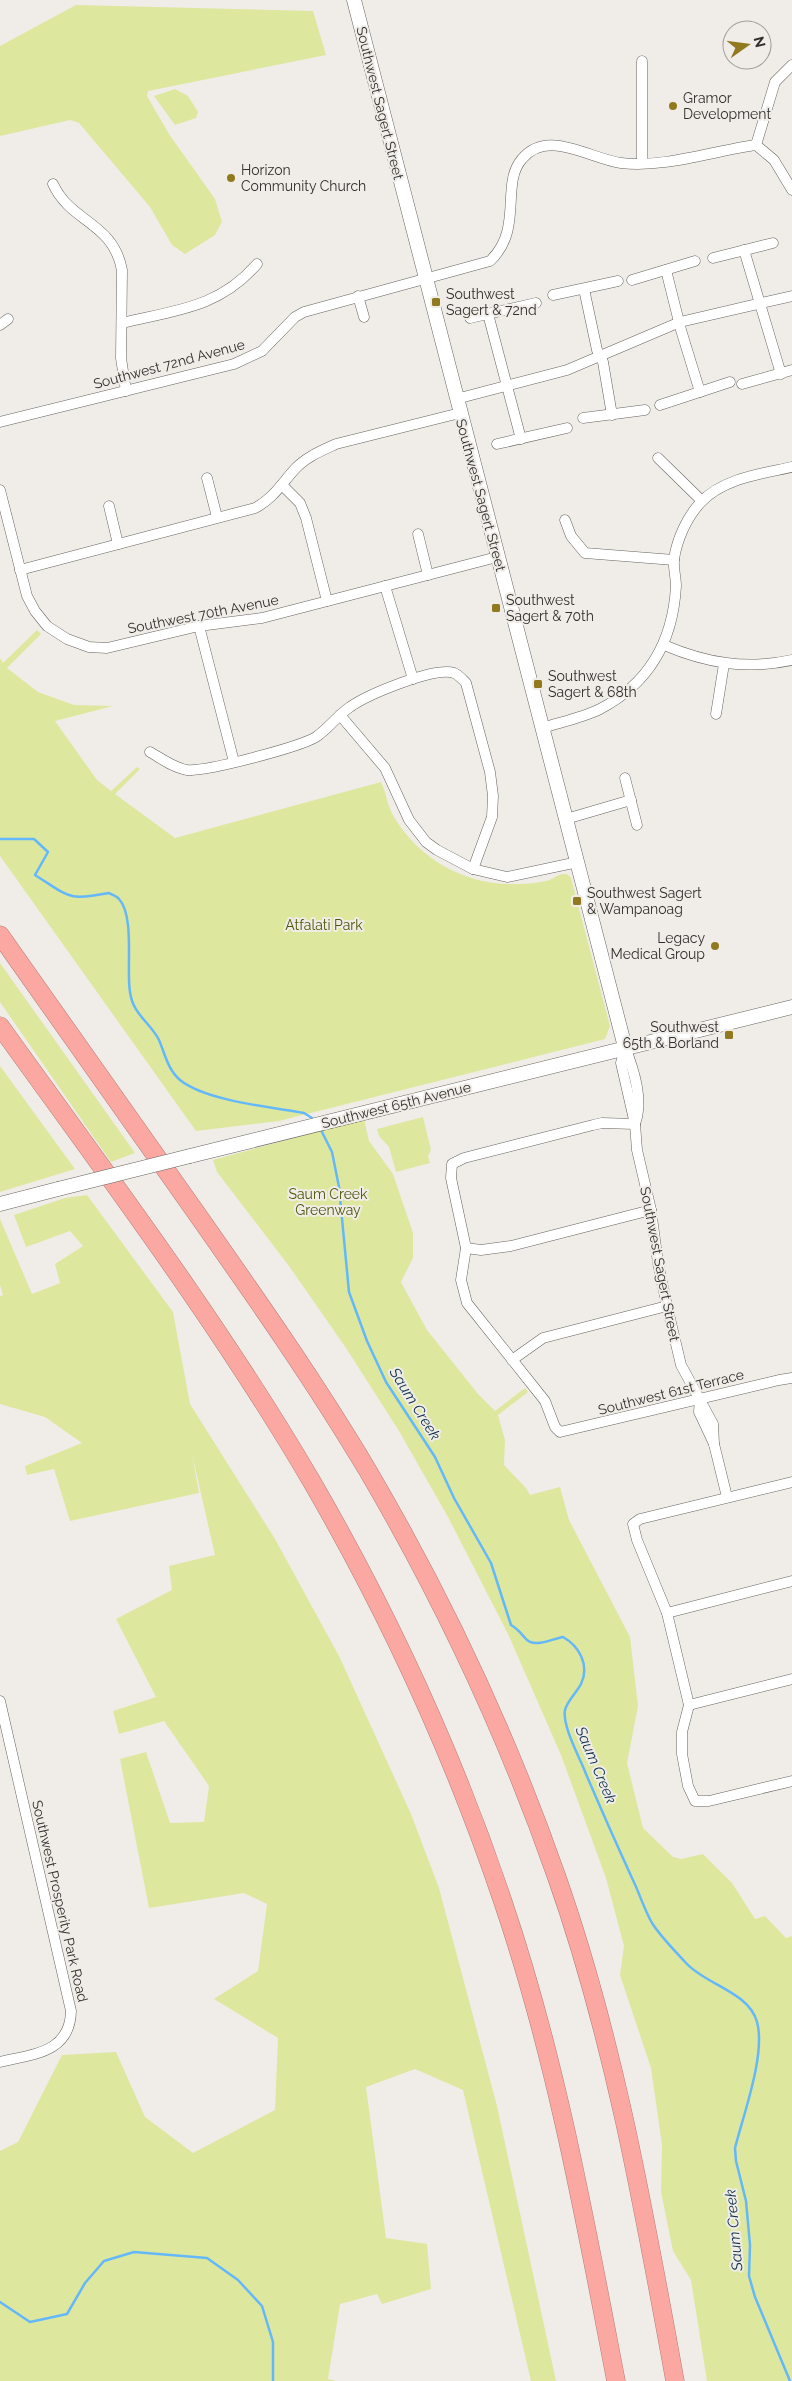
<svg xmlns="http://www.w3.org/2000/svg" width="792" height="2381" font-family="Raleway,sans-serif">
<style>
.green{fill:#dee79e}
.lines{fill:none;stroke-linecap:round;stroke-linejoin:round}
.stream{stroke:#64b8fa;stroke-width:2.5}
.street-casing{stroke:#66645f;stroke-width:11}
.secondary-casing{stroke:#66645f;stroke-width:15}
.highway-casing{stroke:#b47d79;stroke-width:19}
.street{stroke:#fff;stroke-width:10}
.secondary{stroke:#fff;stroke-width:14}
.highway{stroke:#fba7a2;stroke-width:18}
.secondary-bridge-casing{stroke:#66645f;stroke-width:15;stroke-linecap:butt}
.secondary-bridge{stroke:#fff;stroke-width:14}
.poi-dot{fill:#91791f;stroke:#f0ede8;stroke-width:2}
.labels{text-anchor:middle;stroke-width:4;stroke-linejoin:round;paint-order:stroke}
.poi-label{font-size:14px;fill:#302f2d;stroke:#f0ede8;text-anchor:start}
.street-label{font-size:14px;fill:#302f2d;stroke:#f0ede8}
.park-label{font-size:14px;fill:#4f5508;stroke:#f0ede8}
.water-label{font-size:15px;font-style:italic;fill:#0f334d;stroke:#f0ede8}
</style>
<rect width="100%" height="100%" fill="#f0ede8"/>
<g class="green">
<polygon points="76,5 313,11 326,55 148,91 147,96 169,134 215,199 222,222 215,235 185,254 172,245 150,207 79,123 70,120 0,136 0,46"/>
<polygon points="175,89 188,96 198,112 196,118 175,125 154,96"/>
<path d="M37 630 41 634 7 668 38 692 74 705 113 706 55 721 97 780 111 791 137 767 140 769 115 794 175 838 381 782C387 794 387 806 394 817 421 862 468 886 519 884 528 884 538 883 546 881 554 879 558 873 567 874L571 878 610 1026 605 1039 279 1121 196 1131 0 856V658L3 663Z"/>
<polygon points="0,963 135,1153 111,1162 0,1002"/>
<polygon points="0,1066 75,1169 0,1192"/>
<polygon points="423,1117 431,1150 428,1156 430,1163 396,1172 389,1147 379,1136 377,1129"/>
<polygon points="364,1119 369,1141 393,1174 413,1233 413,1258 401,1282 427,1330 478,1394 495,1411 525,1388 528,1392 498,1415 505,1440 504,1465 526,1488 530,1495 560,1487 569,1520 630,1637 638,1706 627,1763 643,1828 673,1857 681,1859 703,1854 732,1883 755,1919 765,1916 786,1938 792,1936 792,2381 707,2381 691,2280 673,2251 661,2192 662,2145 651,2068 620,1975 624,1946 606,1878 561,1755 508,1634 448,1517 399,1431 346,1348 289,1266 217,1172 213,1160"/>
<polygon points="87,1195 173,1312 190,1404 275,1539 339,1656 411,1814 439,1888 497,2106 556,2381 531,2381 463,2090 415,2069 366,2087 386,2238 427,2244 431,2289 382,2304 377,2294 340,2304 328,2379 337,2381 0,2381 0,2151 18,2142 62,2055 116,2052 145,2117 193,2153 275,2110 278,2038 214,1999 258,1971 267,1904 244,1893 149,1908 120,1759 146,1752 170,1823 204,1822 209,1786 164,1721 119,1734 113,1711 156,1697 116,1619 172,1590 169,1566 215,1555 192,1454 199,1493 70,1521 54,1469 27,1475 25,1466 82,1443 45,1417 0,1404 0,1296 3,1295 0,1285 0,1219 32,1294 60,1283 55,1264 83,1246 70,1231 26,1247 14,1215 65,1198"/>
</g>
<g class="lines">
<g class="stream">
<path d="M0 839H34L48 852 35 875C70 897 67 901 109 893 112 895 117 896 119 899 135 916 126 970 130 992 133 1015 150 1022 159 1040 165 1054 168 1070 180 1080 206 1101 271 1107 304 1113L312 1118"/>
<path d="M322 1132 332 1152 339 1187 349 1292 367 1341 386 1382 435 1457 454 1498 491 1563 511 1625C518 1629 520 1632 525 1638 534 1649 551 1639 563 1637 579 1646 590 1665 581 1684 577 1692 567 1701 565 1710 562 1726 580 1758 586 1774 601 1809 616 1843 632 1878 639 1892 644 1909 652 1923 661 1937 675 1951 686 1963 706 1985 749 1992 757 2022 766 2054 743 2116 735 2148L736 2161 746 2201 750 2245 749 2276 755 2297 790 2381"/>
<polyline points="0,2302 30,2322 67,2314 85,2283 104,2261 134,2252 207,2258 238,2280 262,2306 273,2342 273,2381"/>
</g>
<defs>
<g id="street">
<polyline points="756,145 775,82 792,65"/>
<polyline points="642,163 642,61"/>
<path d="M53 184C71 223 113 222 122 270L121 358 126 391"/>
<polyline points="744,250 781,374"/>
<polyline points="713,258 773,243"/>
<polyline points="666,270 681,330 700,392"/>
<polyline points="632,280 695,261"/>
<polyline points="584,289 597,350 603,362 612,415"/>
<polyline points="553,295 618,281"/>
<polyline points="358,296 364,317"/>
<polyline points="488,314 521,439"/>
<polyline points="470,318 536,303"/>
<path d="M122 323C176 310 219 308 257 264"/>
<polyline points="0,325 8,319"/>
<polyline points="742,384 792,370"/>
<polyline points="456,399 567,370 680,322 792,296"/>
<polyline points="660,405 730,382"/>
<polyline points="583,418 645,410"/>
<path d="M0 422 234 364 262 351 295 317 304 312 490 261C524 229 500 184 522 159 548 128 590 159 621 163 666 168 712 151 756 145L774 160 792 190"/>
<polyline points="497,444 567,428"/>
<polyline points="658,458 702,501"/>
<polyline points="207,478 217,517"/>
<polyline points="282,485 300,503 306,518 327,601"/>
<polyline points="0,490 27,596 35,611 47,626 67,639 89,647 107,648 199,626 262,618 497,557"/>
<polyline points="109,506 118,544"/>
<polyline points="565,520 571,536 585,553 674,560"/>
<polyline points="418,534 428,575"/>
<path d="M20 570 255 508C273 499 282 483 295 469 306 457 321 451 336 444L460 413"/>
<polyline points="385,586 413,679"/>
<polyline points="199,626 234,762"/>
<path d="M664 645C706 663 746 670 792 660"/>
<polyline points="716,714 724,664"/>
<polyline points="340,715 385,768 409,820 426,842 437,850 473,869 507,877 578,862"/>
<path d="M542 728C561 722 582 718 600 709 650 683 673 641 676 586 676 577 673 568 674 559 677 539 687 517 701 502 724 478 761 474 792 467"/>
<path d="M150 752C162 759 174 768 187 770 206 772 299 747 316 737 329 728 338 715 350 707 367 695 435 666 454 673 459 675 462 679 466 683L490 772 493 796 492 817 473 869"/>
<polyline points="625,778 637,825"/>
<polyline points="566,819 631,800"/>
<polyline points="625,1047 621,1063 635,1124 637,1150 651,1210 658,1263 667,1306 681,1365 713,1424 714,1444"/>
<path d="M625 1047C634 1070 644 1101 635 1124"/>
<polyline points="635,1124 602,1123 593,1125 464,1158 452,1164 451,1178 466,1248 461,1280 467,1303 545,1401 555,1427 560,1432 779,1380 792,1378"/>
<polyline points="466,1248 481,1250 511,1246 651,1210"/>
<polyline points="512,1360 543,1338 667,1306"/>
<polyline points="700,1399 699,1412 714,1444 727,1497"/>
<polyline points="792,1482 640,1519 633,1524 637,1540 667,1613 689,1705 682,1732 682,1754 688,1786 695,1801 709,1801 792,1781"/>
<polyline points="667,1613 792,1581"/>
<path d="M0 1701 71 2011C70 2053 33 2054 0 2062"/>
<polyline points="689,1705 792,1679"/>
</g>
<g id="secondary">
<polyline points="354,0 625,1047"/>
<polyline points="190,1156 792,1007"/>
<polyline points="0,1204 58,1189"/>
</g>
<g id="highway">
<path d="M0 935C66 1028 131 1121 197 1214 256 1298 315 1382 368 1471 443 1599 507 1735 556 1875 614 2039 644 2211 675 2381"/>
<path d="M0 1026C107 1175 219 1323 312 1482 389 1615 454 1756 503 1902 556 2058 585 2220 616 2381"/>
</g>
</defs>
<use href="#street" class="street-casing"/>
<use href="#secondary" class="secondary-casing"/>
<use href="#highway" class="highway-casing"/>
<use href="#street" class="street"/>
<use href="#secondary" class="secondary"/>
<use href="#highway" class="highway"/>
<defs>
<polyline id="secondary-bridge" points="58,1189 190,1156"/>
</defs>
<use href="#secondary-bridge" class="secondary-bridge-casing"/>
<use href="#secondary-bridge" class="secondary-bridge"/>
</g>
<g class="poi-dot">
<circle cx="673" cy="106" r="5"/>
<circle cx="231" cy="178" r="5"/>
<rect x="431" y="297" width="10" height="10" rx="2.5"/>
<rect x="491" y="603" width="10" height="10" rx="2.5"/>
<rect x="533" y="679" width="10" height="10" rx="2.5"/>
<rect x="572" y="896" width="10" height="10" rx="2.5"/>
<circle cx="715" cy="946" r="5"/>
<rect x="724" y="1030" width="10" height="10" rx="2.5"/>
</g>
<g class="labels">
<g class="poi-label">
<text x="683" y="103">Gramor<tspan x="683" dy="16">Development</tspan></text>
<text x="241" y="175">Horizon<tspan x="241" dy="16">Community Church</tspan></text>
<text x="446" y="299">Southwest<tspan x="446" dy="16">Sagert &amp; 72nd</tspan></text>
<text x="506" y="605">Southwest<tspan x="506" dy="16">Sagert &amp; 70th</tspan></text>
<text x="548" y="681">Southwest<tspan x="548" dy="16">Sagert &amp; 68th</tspan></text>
<text x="587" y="898">Southwest Sagert<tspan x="587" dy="16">&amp; Wampanoag</tspan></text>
<text x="705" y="943" text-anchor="end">Legacy<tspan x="705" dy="16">Medical Group</tspan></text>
<text x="719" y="1032" text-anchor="end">Southwest<tspan x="719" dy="16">65th &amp; Borland</tspan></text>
</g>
<g class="street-label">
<text transform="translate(380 103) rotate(76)" y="5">Southwest Sagert Street</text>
<text transform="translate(169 364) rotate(-15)" y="5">Southwest 72nd Avenue</text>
<text transform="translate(481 495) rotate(75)" y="5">Southwest Sagert Street</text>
<text transform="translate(203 614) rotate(-11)" y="5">Southwest 70th Avenue</text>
<text transform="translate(396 1105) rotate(-14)" y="5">Southwest 65th Avenue</text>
<text transform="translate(660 1264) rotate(79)" y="5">Southwest Sagert Street</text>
<text transform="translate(671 1392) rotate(-14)" y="5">Southwest 61st Terrace</text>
<text transform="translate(60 1901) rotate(77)" y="5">Southwest Prosperity Park Road</text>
</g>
<g class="park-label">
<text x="324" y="930">Atfalati Park</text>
<text x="328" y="1199">Saum Creek<tspan x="328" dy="16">Greenway</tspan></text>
</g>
<g class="water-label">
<text transform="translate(415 1404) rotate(58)" y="5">Saum Creek</text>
<text transform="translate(596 1765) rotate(67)" y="5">Saum Creek</text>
<text transform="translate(734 2230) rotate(-95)" y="5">Saum Creek</text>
</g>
</g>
<g transform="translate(747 45) rotate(76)"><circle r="24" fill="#f0ede8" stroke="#a3a19d"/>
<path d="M0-4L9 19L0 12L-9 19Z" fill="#91791f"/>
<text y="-8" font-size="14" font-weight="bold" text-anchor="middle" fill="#302f2d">N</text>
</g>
</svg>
